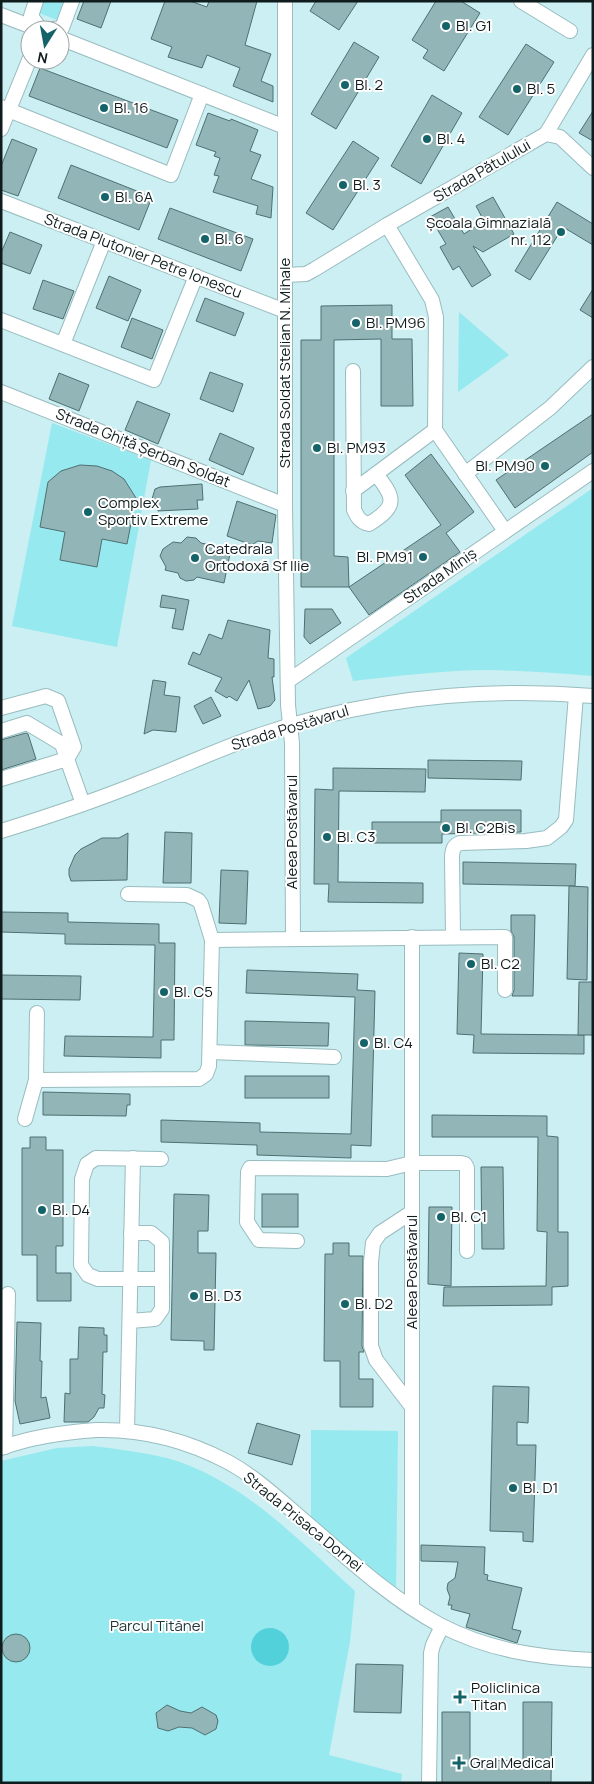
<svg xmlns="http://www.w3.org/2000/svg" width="594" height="1784" font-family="Manrope,sans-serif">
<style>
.green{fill:#96e9ef}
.water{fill:#53d1da}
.building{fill:#92b5b7;stroke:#4f7072}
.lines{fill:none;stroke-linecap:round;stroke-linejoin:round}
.minor-casing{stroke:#99bcbf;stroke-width:16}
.minor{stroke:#fff;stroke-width:14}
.poi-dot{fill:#146369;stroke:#fff;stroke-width:2}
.labels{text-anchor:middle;stroke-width:4;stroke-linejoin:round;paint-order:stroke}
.poi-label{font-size:15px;fill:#0f1c1d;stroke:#fff;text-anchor:start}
.street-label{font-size:15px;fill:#0f1c1d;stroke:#fff}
.park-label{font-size:15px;fill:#1f3536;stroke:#fff}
</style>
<rect width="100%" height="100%" fill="#cbeff2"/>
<g class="green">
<polygon points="44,1 65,1 57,20 39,13"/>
<polygon points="459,312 509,355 458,392"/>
<polygon points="52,423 151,460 117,647 12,626"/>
<path d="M593 488V676C559 673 524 671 490 670 444 670 398 676 353 681L346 658Z"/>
<polygon points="311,1430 398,1431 396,1594 311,1526"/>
<path d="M92 1446C117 1449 142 1452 167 1458 242 1479 299 1541 355 1591L350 1642 329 1755 402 1774 401 1783H1V1461L57 1448Z"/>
</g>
<circle class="water" cx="270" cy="1647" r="19"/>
<g class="building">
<polygon points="84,1 111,1 101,28 77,19"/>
<polygon points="165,1 190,1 207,7 209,1 257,1 245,45 271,54 261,81 273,86 273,102 233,86 240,68 207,55 202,68 168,57 172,47 151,39"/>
<polygon points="316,1 358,1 339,30 310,11"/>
<polygon points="436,1 461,1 480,13 444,71 423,58 428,50 412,40"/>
<polygon points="354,42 379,57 336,129 311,114"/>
<polygon points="526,44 554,62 508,135 479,117"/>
<polygon points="40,68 178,120 167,148 29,96"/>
<polygon points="432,95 462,113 421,184 391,166"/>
<polygon points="593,111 593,141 579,133"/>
<polygon points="208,113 230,121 231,119 258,130 250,151 261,155 251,179 273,187 271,218 256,214 258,206 213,192 219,176 214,175 220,158 214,156 216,152 196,145"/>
<polygon points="12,139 37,149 18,196 1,190 1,166"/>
<polygon points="353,141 379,158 333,230 306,213"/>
<polygon points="71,165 152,197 139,230 58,198"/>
<polygon points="493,197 514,234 483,252 473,246 491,275 472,287 459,266 453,270 440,247 446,244 430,217 448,207 464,234 484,221 476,206"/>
<polygon points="557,202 593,224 593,245 563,227 530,280 515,271"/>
<polygon points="170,208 253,239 241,271 158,239"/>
<polygon points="10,232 42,245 30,274 1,263 1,253"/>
<polygon points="109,276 141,290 128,321 96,308"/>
<polygon points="43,280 74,291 63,319 33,309"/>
<polygon points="593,289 593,318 580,310"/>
<polygon points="205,298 244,313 235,336 196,321"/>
<polygon points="392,305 392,339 412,339 413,406 381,406 381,339 334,340 334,556 348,557 349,587 301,587 301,340 321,340 321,306"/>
<polygon points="132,318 163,330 152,359 121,347"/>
<polygon points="210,372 243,384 233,412 200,399"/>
<polygon points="59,373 89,385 79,411 49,399"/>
<polygon points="137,401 170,414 158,444 125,430"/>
<polygon points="593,414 593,452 515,508 496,480"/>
<polygon points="220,433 254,448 243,475 209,460"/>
<polygon points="431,454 474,512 446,533 460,552 369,615 349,587 441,525 405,475"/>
<polygon points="80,465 97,466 112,471 124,479 136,498 127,544 102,539 97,567 60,560 65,532 40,527 48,482 61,471"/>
<polygon points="202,484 203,500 197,500 198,509 158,511 157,504 152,499 155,489 160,487"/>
<polygon points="237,501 276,515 272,543 258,541 252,545 227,536"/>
<polygon points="187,537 196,538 201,543 231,549 224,583 197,577 194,580 186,581 180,578 178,573 165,570 166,567 160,556 163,549 173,542 181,543"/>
<polygon points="162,595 189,600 183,630 172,628 176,609 160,607"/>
<polygon points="305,609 332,609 341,623 310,644 304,637"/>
<polygon points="228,620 270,630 268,658 274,659 274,677 272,677 275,700 270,706 258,709 249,680 237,701 229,696 227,698 215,691 222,678 188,664 193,652 200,655 209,634 222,639"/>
<polygon points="153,680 166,682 164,695 180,697 176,732 153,730 144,734"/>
<polygon points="211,697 221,716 203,724 194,706"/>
<polygon points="26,733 28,734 36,759 1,770 1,740"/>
<polygon points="428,760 522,761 521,780 428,778"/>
<polygon points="333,768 426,769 425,792 339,791 338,882 423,883 423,903 328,902 329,884 314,884 315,789 333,790"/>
<polygon points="441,810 521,810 521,832 442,834 442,843 372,843 372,822 441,822"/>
<polygon points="165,832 192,833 191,883 163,883"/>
<polygon points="128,833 127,880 71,881 69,875 69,869 75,855 81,849 102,838 119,838"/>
<polygon points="463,862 576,864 575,886 463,884"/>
<polygon points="221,870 248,871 246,924 219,923"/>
<polygon points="569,886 588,887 587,980 567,979"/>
<polygon points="1,912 68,913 68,922 159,924 159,943 175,943 174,1040 161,1040 161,1058 64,1056 65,1036 153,1037 155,945 65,944 65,934 1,932"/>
<polygon points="511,915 535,915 533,996 512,996 514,990 514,937 511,931"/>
<polygon points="459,953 483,954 481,1034 584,1035 584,1054 473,1053 474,1035 457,1034"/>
<polygon points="247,970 358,974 357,990 375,991 371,1146 351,1145 351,1158 257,1155 257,1145 161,1142 161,1120 260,1123 260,1132 351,1134 355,997 246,993"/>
<polygon points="1,975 81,976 80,1000 1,999"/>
<polygon points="579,982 593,982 593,1035 578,1035"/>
<polygon points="245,1021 329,1023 328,1046 245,1045"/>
<rect x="245" y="1076" width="84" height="22"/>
<polygon points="43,1092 130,1094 130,1105 127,1105 126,1116 43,1115"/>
<polygon points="432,1115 547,1116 547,1136 558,1137 558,1232 568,1232 568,1286 552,1287 552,1305 443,1306 444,1287 546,1286 547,1232 537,1231 538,1137 432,1137"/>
<polygon points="30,1137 46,1137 46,1150 63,1150 63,1246 56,1246 56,1273 71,1273 71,1301 37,1301 37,1255 22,1255 22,1148 30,1148"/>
<polygon points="481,1167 503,1167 504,1249 482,1249"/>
<polygon points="174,1194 209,1195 208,1231 198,1231 198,1253 216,1253 214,1350 204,1350 204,1341 171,1340"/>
<rect x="262" y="1194" width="36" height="33"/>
<polygon points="429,1207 452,1207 451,1286 428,1284"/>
<polygon points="333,1243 349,1243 349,1256 363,1256 362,1346 364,1352 359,1352 359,1379 373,1379 373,1407 340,1407 340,1361 324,1361 325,1254 333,1254"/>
<polygon points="17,1322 41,1323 40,1361 42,1361 41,1398 46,1397 50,1418 20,1424 15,1401"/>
<polygon points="79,1327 104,1328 104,1335 107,1335 107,1352 103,1352 102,1394 105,1395 104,1408 99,1408 94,1417 88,1422 64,1422 65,1393 70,1394 70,1359 78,1359"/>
<polygon points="493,1386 529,1387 528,1423 517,1422 517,1445 536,1445 533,1542 523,1541 523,1532 490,1531"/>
<polygon points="257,1423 300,1435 292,1465 248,1453"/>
<polygon points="421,1545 485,1547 484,1574 488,1575 487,1580 522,1588 512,1629 521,1631 517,1643 466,1627 470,1614 451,1609 452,1605 448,1605 450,1597 447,1589 448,1583 455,1578 458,1562 421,1561"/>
<circle cx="16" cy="1648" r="14"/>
<polygon points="356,1664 403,1665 401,1713 354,1712"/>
<polygon points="523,1702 552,1702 551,1783 442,1783 442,1712 470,1712 470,1760 523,1761"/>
<polygon points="167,1705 180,1711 191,1713 202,1707 216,1715 218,1721 216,1729 205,1735 192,1728 179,1727 168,1731 158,1728 156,1713"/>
</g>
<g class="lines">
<defs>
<g id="minor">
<polyline points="36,1 31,16 41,30"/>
<polyline points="285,1 285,505 288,705 292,743 293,939"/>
<polyline points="521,1 570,31"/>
<polyline points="1,15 40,30"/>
<polyline points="46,30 62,28 72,1"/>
<polyline points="60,38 285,127"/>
<polyline points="1,107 171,175 202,94"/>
<polyline points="1,129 30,58"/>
<polyline points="546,134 593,55"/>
<polyline points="1,201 285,311"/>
<polyline points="387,225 432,300 436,317 435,430 505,531"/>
<polyline points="285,275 306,274 315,269 387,225 546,134 560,137 593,168"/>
<polyline points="1,320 154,380 196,276"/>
<polyline points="63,344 104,241"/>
<path d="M353 371 354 510C358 518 360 522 369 524 398 506 395 498 376 474"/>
<polyline points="1,392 285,505"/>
<polyline points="465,474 550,408 593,367"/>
<polyline points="353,491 435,430"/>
<polyline points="288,681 593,471"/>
<polyline points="1,708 46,696 58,701 74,747 67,759"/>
<polyline points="1,731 27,723 62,744 67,759"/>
<polyline points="1,779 67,759 83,804"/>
<path d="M1 831C50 816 97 800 144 781 183 766 221 748 260 735 368 698 480 687 593 696"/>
<polyline points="128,894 187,895 198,900 201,904 212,940"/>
<polyline points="412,937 412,1607"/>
<path d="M453 937 452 856C453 849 453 846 460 843L526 841 547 838 561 827 566 820 576 695"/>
<polyline points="37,1013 36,1080 199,1079 206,1074 209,1066 212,940 505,937 505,990"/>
<polyline points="210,1052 334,1057"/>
<polyline points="25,1119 36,1080"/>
<polyline points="161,1159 96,1158 87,1164 82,1179 81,1265 88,1275 98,1279 162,1279"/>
<polyline points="412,1212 380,1233 373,1243 371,1262 371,1346 376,1360 412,1407"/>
<polyline points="297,1241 259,1240 247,1222 248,1172 250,1168 387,1169 412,1163 461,1163 465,1164 467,1168 467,1251"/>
<polyline points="130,1321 155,1319 162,1309 162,1242 151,1233 131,1233"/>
<polyline points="127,1431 133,1158"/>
<polyline points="5,1447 8,1294"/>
<path d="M1 1448C31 1437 66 1432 97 1430 142 1429 188 1441 228 1462 252 1475 273 1494 294 1512 340 1551 386 1596 440 1625 488 1650 539 1658 593 1660"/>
<polyline points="429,1783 431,1653 433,1645 442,1626"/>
</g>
</defs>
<use href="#minor" class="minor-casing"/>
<use href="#minor" class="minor"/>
</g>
<g class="poi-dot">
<circle cx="446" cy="26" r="5"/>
<circle cx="345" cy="85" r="5"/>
<circle cx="517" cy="89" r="5"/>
<circle cx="104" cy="108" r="5"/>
<circle cx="427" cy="139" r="5"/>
<circle cx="343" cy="185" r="5"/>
<circle cx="105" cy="197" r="5"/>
<circle cx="561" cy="232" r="5"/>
<circle cx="205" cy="239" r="5"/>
<circle cx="356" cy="323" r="5"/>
<circle cx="317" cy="448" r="5"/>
<circle cx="545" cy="466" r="5"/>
<circle cx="88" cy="512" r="5"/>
<circle cx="423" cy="557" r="5"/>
<circle cx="195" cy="558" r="5"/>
<circle cx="446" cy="828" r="5"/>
<circle cx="327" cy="837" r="5"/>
<circle cx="471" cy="964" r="5"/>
<circle cx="164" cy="992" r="5"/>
<circle cx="364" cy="1043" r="5"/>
<circle cx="42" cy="1210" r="5"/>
<circle cx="441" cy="1217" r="5"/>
<circle cx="194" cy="1296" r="5"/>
<circle cx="345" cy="1304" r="5"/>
<circle cx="513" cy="1488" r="5"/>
<path d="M457.5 1689.5h5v5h5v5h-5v5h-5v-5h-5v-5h5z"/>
<path d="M456.5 1755.5h5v5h5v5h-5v5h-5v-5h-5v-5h5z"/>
</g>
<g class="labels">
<g class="poi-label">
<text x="456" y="31">Bl. G1</text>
<text x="355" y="90">Bl. 2</text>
<text x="527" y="94">Bl. 5</text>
<text x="114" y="113">Bl. 16</text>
<text x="437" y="144">Bl. 4</text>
<text x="353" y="190">Bl. 3</text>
<text x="115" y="202">Bl. 6A</text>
<text x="551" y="228" text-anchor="end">Școala Gimnazială<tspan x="551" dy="17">nr. 112</tspan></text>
<text x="215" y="244">Bl. 6</text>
<text x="366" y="328">Bl. PM96</text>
<text x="327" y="453">Bl. PM93</text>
<text x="535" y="471" text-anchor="end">Bl. PM90</text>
<text x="98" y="508">Complex<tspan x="98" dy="17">Sportiv Extreme</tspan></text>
<text x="205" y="554">Catedrala<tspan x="205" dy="17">Ortodoxă Sf Ilie</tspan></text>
<text x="413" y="562" text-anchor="end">Bl. PM91</text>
<text x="456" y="833">Bl. C2Bis</text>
<text x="337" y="842">Bl. C3</text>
<text x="481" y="969">Bl. C2</text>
<text x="174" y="997">Bl. C5</text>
<text x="374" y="1048">Bl. C4</text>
<text x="52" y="1215">Bl. D4</text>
<text x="451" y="1222">Bl. C1</text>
<text x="204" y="1301">Bl. D3</text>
<text x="355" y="1309">Bl. D2</text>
<text x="523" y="1493">Bl. D1</text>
<text x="471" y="1693">Policlinica<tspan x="471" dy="17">Titan</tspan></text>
<text x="470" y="1768">Gral Medical</text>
</g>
<g class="street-label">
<text transform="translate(482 171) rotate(-30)" y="5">Strada Pătulului</text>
<text transform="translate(143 256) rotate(21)" y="5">Strada Plutonier Petre Ionescu</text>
<text transform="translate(285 363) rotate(-90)" y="5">Strada Soldat Stelian N. Mihale</text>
<text transform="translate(143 448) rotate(22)" y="5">Strada Ghiță Șerban Soldat</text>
<text transform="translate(440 576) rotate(-35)" y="5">Strada Miniș</text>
<text transform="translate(290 728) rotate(-17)" y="5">Strada Postăvarul</text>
<text transform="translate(292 832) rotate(-90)" y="5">Aleea Postăvarul</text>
<text transform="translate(412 1272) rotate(-90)" y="5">Aleea Postăvarul</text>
<text transform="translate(303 1522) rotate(39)" y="5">Strada Prisaca Dornei</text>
</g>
<g class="park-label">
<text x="157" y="1631">Parcul Titănel</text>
</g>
</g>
<rect width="594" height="1784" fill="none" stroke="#0f1c1d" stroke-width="5"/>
<g transform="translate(45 45) rotate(191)"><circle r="24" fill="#ffffff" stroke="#9fa4a5"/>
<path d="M0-4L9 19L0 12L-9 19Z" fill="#146369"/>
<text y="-8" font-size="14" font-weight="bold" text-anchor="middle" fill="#0f1c1d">N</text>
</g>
</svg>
